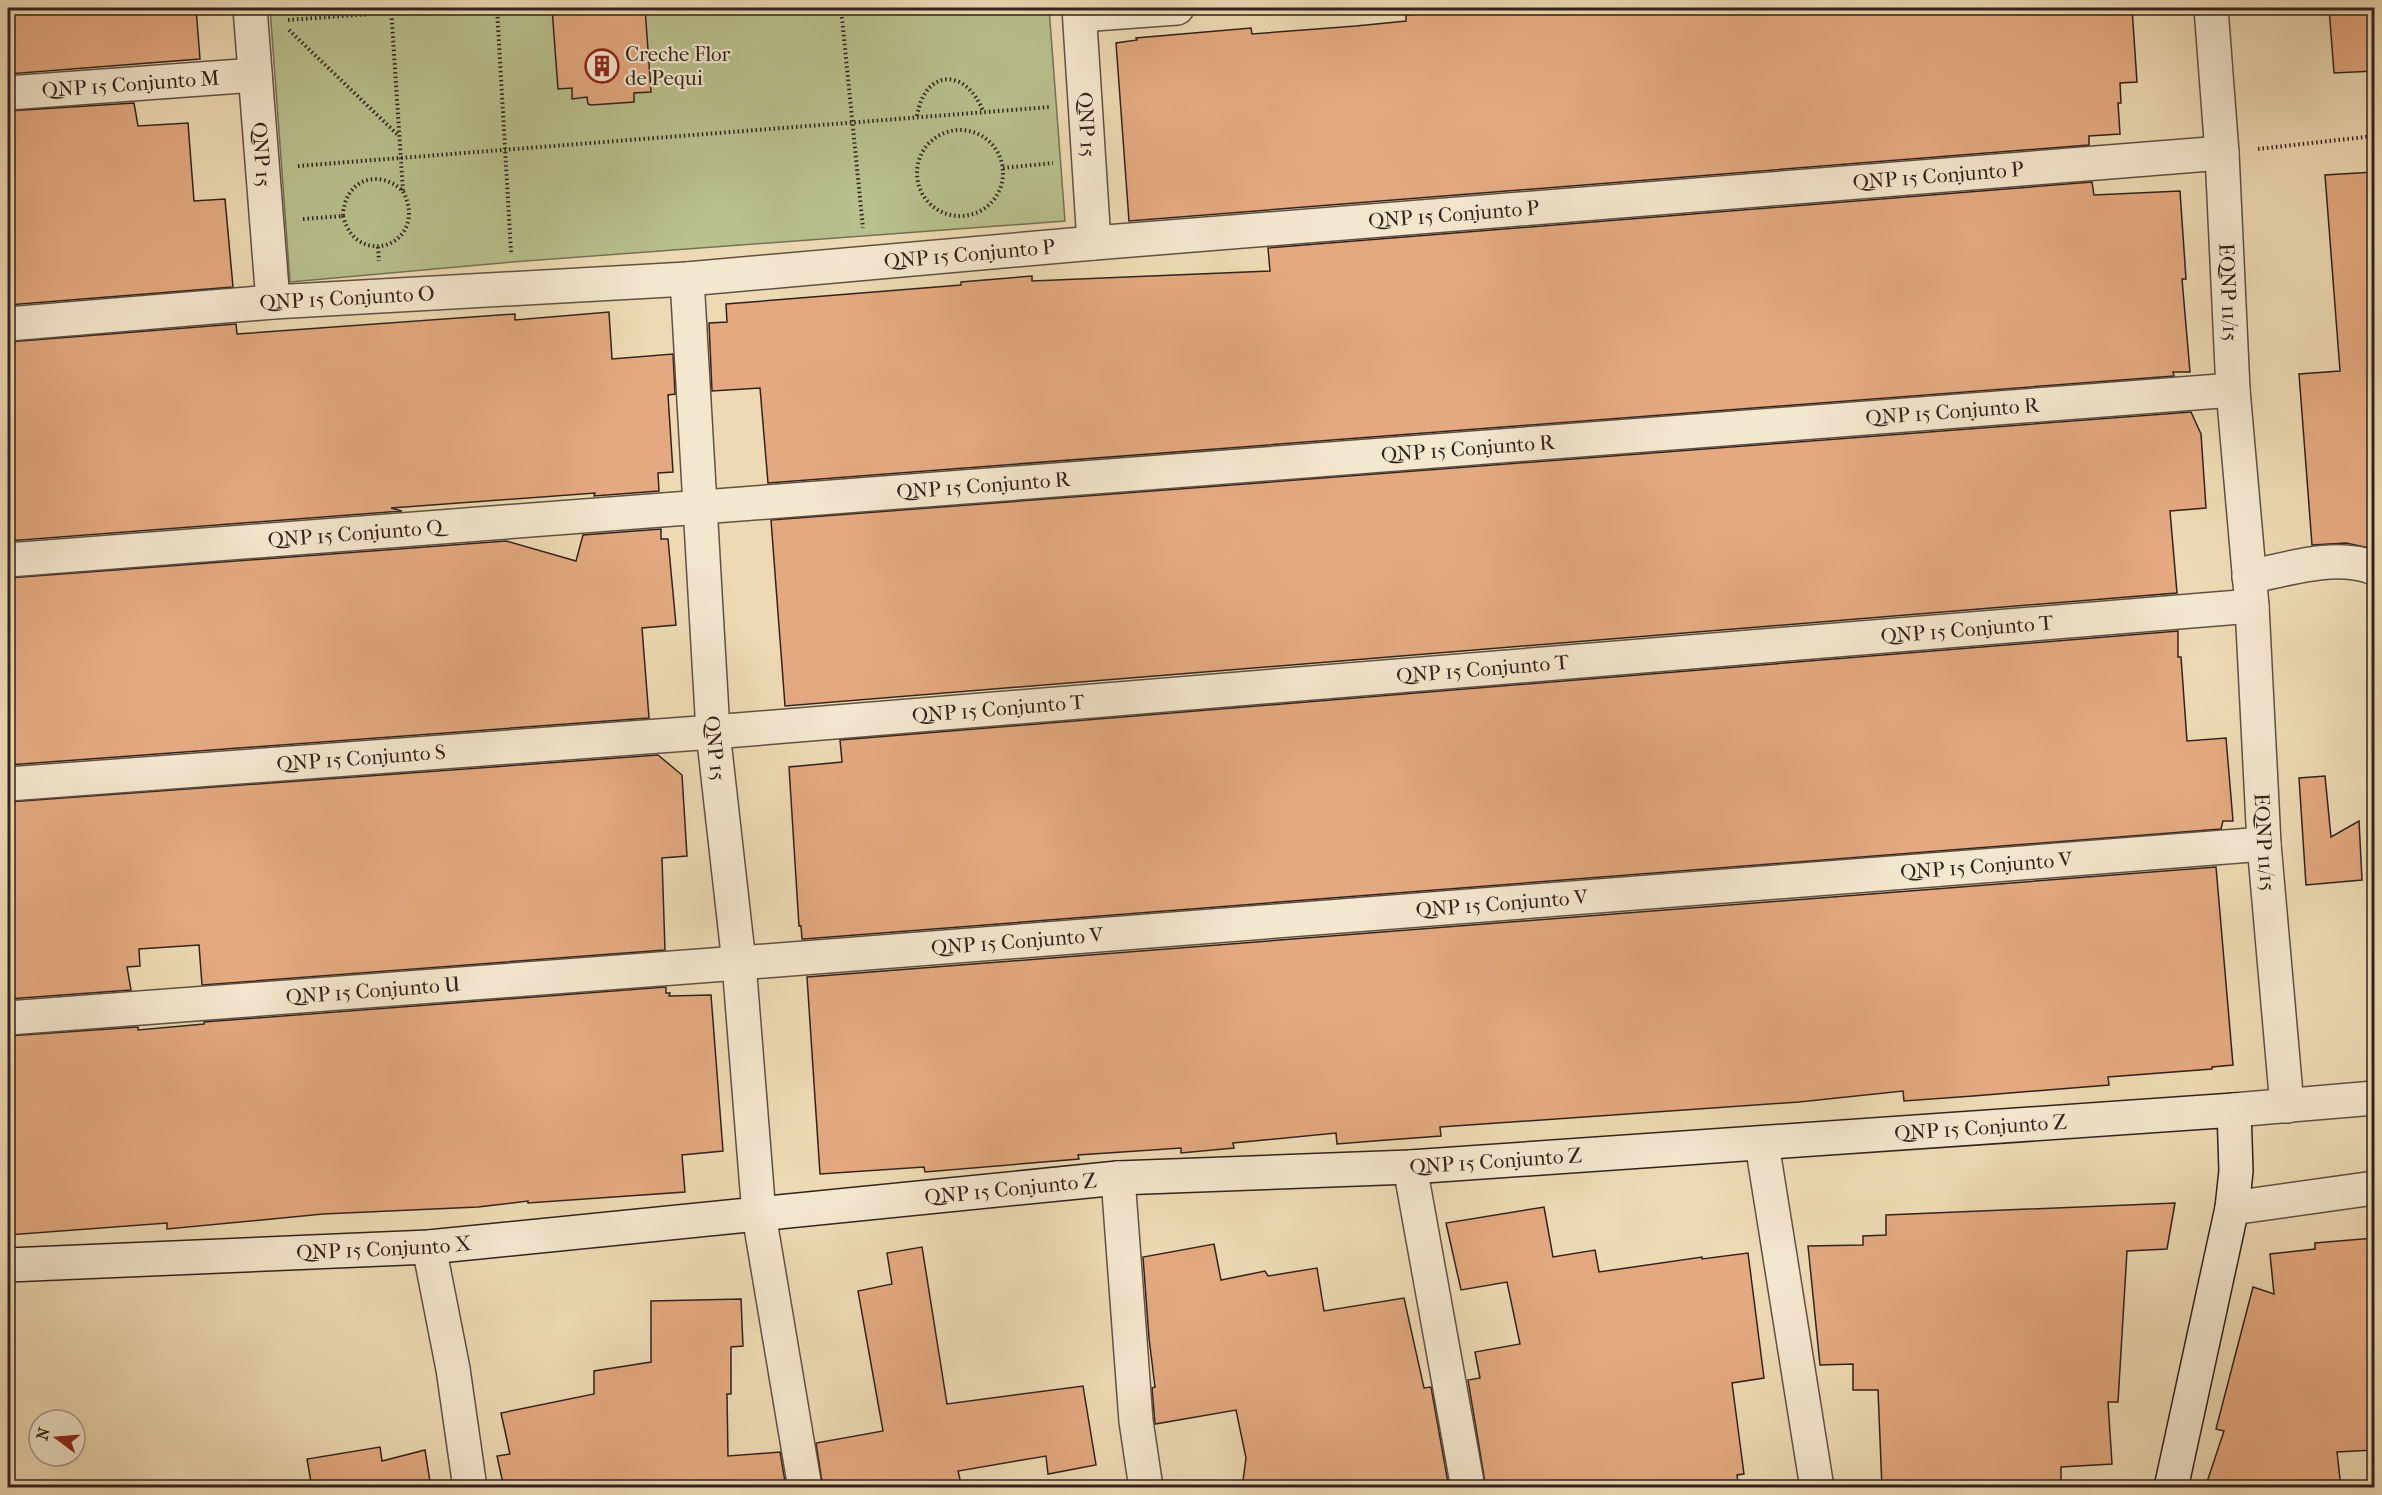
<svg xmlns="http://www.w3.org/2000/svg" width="2382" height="1495" font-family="'IM FELL French Canon',serif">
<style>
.green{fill:#b8c08e;stroke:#757155;stroke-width:1.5}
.building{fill:#e4a980;stroke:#32221c;stroke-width:1.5}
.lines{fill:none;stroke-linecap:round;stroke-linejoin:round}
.street-casing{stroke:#615042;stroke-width:36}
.secondary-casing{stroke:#32221c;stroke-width:36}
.path{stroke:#32221c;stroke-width:4;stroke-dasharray:1.5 3;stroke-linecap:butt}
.street{stroke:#f3e7ce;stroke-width:33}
.secondary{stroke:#f3e7ce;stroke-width:33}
.labels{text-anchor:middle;stroke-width:4.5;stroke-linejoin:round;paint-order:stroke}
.poi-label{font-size:21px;fill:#32221c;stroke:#f3e7ce;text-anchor:start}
.street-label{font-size:21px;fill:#32221c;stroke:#f3e7ce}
</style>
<rect width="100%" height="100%" fill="#eddab4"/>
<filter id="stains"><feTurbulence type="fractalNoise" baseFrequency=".00333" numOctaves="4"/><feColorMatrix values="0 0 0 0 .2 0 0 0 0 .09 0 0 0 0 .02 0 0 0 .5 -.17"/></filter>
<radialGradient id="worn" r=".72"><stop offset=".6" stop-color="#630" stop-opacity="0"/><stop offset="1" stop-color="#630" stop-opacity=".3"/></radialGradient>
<polygon class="green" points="270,8 1049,8 1065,221 512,262 290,282"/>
<g class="building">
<polygon points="8,8 196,8 200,59 8,74"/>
<polygon points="552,8 645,8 651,92 634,93 634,102 591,105 588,104 587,97 572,99 572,88 558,89"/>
<polygon points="1506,8 2132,8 2137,82 2120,83 2121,103 2118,103 2120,134 2089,136 2089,145 1129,221 1116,43 1137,40 1136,38 1251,28 1252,34 1356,26 1406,21 1406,15"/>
<polygon points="2329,8 2374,8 2374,71 2334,73"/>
<polygon points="134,103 138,126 188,123 194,201 225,199 233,287 8,305 8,111"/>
<polygon points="2374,172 2374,549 2346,543 2312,545 2299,374 2340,371 2325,175"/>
<polygon points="2092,182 2094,195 2180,191 2186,279 2182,279 2190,372 2173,372 2174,376 768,483 760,388 712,391 709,323 727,322 726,304 961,285 961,282 1032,276 1032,281 1270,271 1268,248"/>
<polygon points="609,312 612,359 673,354 675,394 668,395 673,472 658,473 659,491 594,496 595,493 391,508 402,511 8,541 8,342 236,324 237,334 515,314 515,320"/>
<polygon points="2191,412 2201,434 2206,508 2170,511 2177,593 785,706 771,520"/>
<polygon points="661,529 661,539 668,539 676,625 642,628 649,718 8,765 8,578 506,541 576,561 583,535"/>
<polygon points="2178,631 2178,657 2181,657 2187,741 2226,738 2233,821 2223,821 2221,829 804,939 802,939 801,926 799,926 789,767 842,762 840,740"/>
<polygon points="658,755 682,775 687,856 662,858 665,950 202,985 199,945 139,949 140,966 127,967 131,990 8,999 8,802"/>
<polygon points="2325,776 2331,837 2359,821 2362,880 2306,885 2299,778"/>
<polygon points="2216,867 2233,1065 2212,1067 2212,1069 2108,1077 2109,1085 1973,1096 1904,1101 1903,1091 1799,1102 1440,1127 1441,1136 1387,1140 1337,1144 1336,1133 1233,1143 1234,1148 1181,1153 1181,1148 1078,1155 1079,1159 925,1172 924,1167 820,1174 807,977"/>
<polygon points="666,987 666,993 670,993 669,996 711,995 723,1151 682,1155 685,1192 528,1203 528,1201 478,1207 323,1214 167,1229 167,1223 8,1235 8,1036 138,1027 138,1030 204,1024 204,1022"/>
<polygon points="2175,1203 2167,1249 2127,1251 2118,1402 2108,1402 2112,1464 2061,1467 2061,1488 1882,1488 1878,1390 1853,1390 1853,1364 1820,1365 1808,1246 1863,1245 1863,1236 1886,1235 1886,1215"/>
<polygon points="1544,1207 1553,1257 1595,1250 1599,1272 1702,1257 1702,1259 1748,1253 1764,1378 1732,1383 1744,1474 1737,1475 1739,1488 1486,1488 1468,1380 1480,1378 1475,1352 1520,1344 1507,1282 1461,1290 1446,1223"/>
<polygon points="2374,1238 2374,1450 2337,1452 2341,1488 2205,1488 2224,1431 2216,1429 2253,1287 2274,1294 2270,1254 2315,1249 2315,1243"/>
<polygon points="1214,1244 1221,1280 1265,1271 1268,1276 1317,1268 1324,1311 1404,1298 1424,1388 1431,1387 1449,1488 1242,1488 1246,1458 1236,1410 1155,1424 1152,1388 1155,1387 1149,1338 1143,1257"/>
<polygon points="922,1247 947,1404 1083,1386 1096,1465 1048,1474 1046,1456 958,1471 962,1488 823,1488 816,1443 883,1431 858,1291 892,1284 887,1253"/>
<polygon points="741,1299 743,1346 731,1347 731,1394 727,1394 728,1456 780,1452 786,1488 504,1488 497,1456 510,1454 501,1413 594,1394 594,1371 651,1362 651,1301"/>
<polygon points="380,1447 382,1461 425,1450 431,1488 312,1488 307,1459"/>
</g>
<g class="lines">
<defs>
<g id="street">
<path id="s1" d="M250 8 273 302"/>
<path id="s2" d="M1079 8 1094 243"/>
<path id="s3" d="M2211 8 2222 153 2233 390 2252 606 2264 844 2287 1106"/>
<polyline points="1080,15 1177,8"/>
<path id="s4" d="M8 93 255 75"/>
<path id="s5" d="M687 279 713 732 739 963 759 1215 805 1488"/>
<path id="s6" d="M8 324 273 302 687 279 1094 243 2222 153"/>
<path id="s7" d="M8 560 2233 390"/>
<path d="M2249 577C2288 569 2335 553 2374 568"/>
<path id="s8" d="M8 784 713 732 2252 606"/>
<path id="s9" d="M8 1018 739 963 2264 844"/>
<polyline points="2234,1110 2374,1098"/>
<polyline points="1762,1144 1817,1488"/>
<polyline points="1410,1167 1468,1488"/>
<polyline points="1118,1178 1136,1421 1146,1488"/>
<polyline points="2232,1208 2374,1188"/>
<polyline points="429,1247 453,1369 470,1488"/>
</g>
<g id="secondary">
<path id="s10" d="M8 1265 429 1247 1118 1178 1410 1167 2234 1110 2236 1171 2232 1208 2171 1488"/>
</g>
</defs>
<use href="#street" class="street-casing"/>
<use href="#secondary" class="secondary-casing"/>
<g class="path">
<polyline points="497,8 511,252"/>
<polyline points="841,8 863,228"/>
<polyline points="288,20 451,8"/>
<polyline points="289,30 398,135"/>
<path d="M917 116C925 68 966 68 983 111"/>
<circle cx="960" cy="173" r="43"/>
<polyline points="2258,149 2374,136"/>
<polyline points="298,166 1050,107"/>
<polyline points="1003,168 1053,163"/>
<path d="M343 216C357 271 430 244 403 191"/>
<path d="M303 219 343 216C344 181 377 167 403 191L391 8"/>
<polyline points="378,247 379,261"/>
</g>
<use href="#street" class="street"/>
<use href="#secondary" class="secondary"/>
</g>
<defs>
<symbol id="building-ring" viewBox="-11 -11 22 22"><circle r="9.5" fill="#f3e7ce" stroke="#8f2418" stroke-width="1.5"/><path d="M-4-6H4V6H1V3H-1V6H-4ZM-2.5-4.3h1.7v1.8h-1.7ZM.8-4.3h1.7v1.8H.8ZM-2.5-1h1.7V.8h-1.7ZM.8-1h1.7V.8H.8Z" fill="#8f2418"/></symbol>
</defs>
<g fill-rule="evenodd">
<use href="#building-ring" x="583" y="47" width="38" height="38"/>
</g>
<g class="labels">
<g class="poi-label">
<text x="625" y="61">Creche Flor<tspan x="625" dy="24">de Pequi</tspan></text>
</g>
<g class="street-label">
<text dy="7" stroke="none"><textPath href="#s4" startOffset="123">QNP 15 Conjunto M</textPath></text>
<text dy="7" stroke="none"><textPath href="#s2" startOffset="117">QNP 15</textPath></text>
<text dy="7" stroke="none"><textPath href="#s1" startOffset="147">QNP 15</textPath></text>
<text dy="7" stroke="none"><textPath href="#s6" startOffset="1936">QNP 15 Conjunto P</textPath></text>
<text dy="7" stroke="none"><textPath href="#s6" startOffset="1450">QNP 15 Conjunto P</textPath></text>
<text dy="7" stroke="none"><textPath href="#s6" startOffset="964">QNP 15 Conjunto P</textPath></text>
<text dy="7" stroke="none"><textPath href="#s3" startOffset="285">EQNP 11/15</textPath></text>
<text dy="7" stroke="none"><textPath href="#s6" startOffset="340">QNP 15 Conjunto O</textPath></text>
<text dy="7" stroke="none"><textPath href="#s7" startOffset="1950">QNP 15 Conjunto R</textPath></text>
<text dy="7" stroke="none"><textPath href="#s7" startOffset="1464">QNP 15 Conjunto R</textPath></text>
<text dy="7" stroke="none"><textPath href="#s7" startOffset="978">QNP 15 Conjunto R</textPath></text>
<text dy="7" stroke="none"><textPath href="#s7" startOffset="348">QNP 15 Conjunto Q</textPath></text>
<text dy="7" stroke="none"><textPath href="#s8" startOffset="1965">QNP 15 Conjunto T</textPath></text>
<text dy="7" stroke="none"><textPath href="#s8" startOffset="1479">QNP 15 Conjunto T</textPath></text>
<text dy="7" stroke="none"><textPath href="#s8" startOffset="993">QNP 15 Conjunto T</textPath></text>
<text dy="7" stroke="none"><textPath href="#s5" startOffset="470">QNP 15</textPath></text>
<text dy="7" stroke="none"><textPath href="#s8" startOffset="354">QNP 15 Conjunto S</textPath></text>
<text dy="7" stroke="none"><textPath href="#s3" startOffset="836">EQNP 11/15</textPath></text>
<text dy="7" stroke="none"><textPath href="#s9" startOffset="1984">QNP 15 Conjunto V</textPath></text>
<text dy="7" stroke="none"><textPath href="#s9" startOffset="1498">QNP 15 Conjunto V</textPath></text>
<text dy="7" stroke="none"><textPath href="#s9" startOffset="1012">QNP 15 Conjunto V</textPath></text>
<text dy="7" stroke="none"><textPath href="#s9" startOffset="366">QNP 15 Conjunto U</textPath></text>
<text dy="7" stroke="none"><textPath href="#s10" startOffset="1978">QNP 15 Conjunto Z</textPath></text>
<text dy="7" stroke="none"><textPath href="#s10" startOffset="1492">QNP 15 Conjunto Z</textPath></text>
<text dy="7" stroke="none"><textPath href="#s10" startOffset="1006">QNP 15 Conjunto Z</textPath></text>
<text dy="7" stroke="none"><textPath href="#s10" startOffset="376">QNP 15 Conjunto X</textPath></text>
</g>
</g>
<rect width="2382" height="1495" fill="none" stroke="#eddab4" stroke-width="30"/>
<rect x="9" y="9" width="2364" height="1477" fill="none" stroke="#32221c" stroke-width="3"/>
<rect x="15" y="15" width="2352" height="1465" fill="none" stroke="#32221c" stroke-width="1.5"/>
<g transform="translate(57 1438) rotate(286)"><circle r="28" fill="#f3e7ce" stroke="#a69887" stroke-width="1.5"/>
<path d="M0-4.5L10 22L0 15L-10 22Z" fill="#8f2418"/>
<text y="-9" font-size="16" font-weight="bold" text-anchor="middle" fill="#32221c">N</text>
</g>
<rect width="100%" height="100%" filter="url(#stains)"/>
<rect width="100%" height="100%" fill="url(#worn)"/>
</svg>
